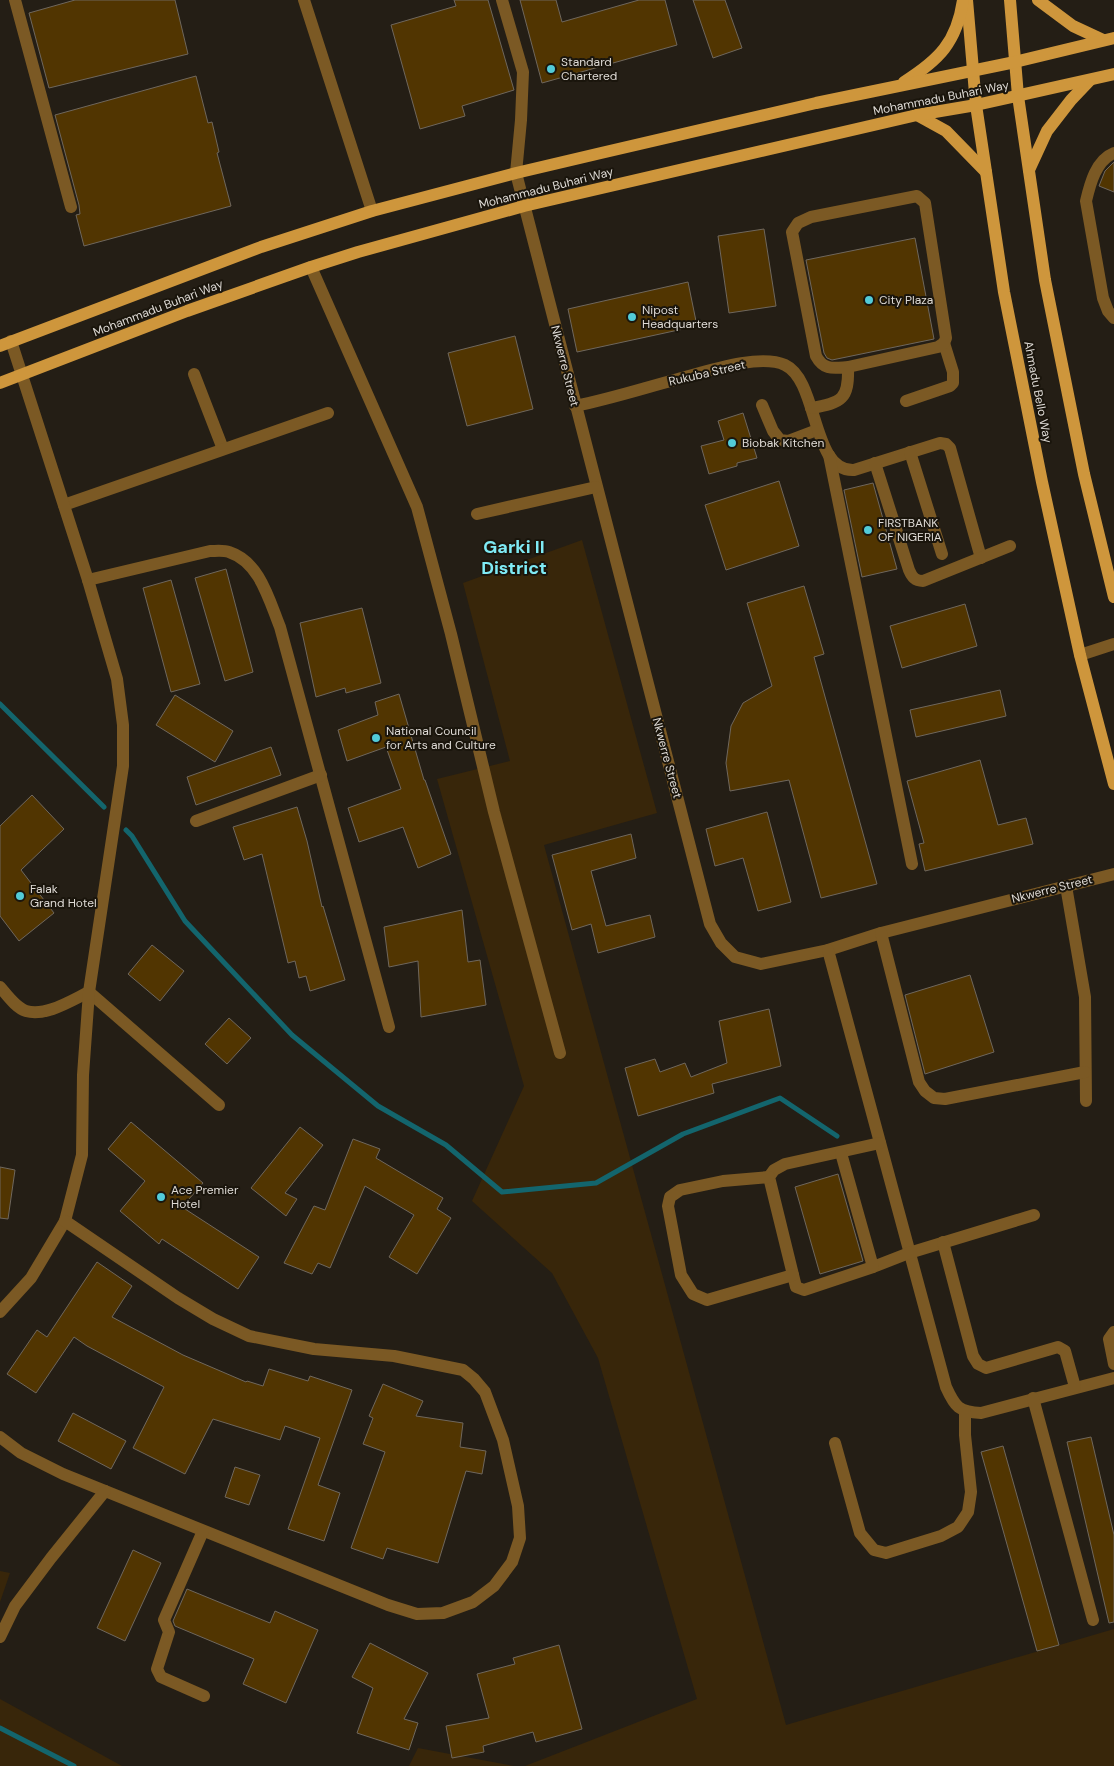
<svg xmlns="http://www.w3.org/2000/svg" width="1114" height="1766" font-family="'DM Sans',sans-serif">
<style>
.green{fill:#38260a}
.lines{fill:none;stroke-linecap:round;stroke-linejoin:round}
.stream{stroke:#13656d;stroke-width:5}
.building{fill:#513501;stroke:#6f675d}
.minor{stroke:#7b5924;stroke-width:12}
.major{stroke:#ce963c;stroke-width:12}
.poi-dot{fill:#52cbd8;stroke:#1a150c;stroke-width:2}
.labels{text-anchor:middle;stroke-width:4;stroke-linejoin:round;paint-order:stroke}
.poi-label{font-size:12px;fill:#dfdbd6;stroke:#1a150c;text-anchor:start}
.street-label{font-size:12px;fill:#dfdbd6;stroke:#1a150c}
.district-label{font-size:18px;font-weight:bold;fill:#7feaf5;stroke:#1a150c}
</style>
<rect width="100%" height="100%" fill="#241e15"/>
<g class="green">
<polygon points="582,540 657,813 544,845 786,1725 1114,1629 1114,1766 525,1766 697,1699 598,1358 552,1273 472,1201 524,1086 437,779 510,761 463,583"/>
<polygon points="0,1571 10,1573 0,1602"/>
<polygon points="0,1699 122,1766 0,1766"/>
<polygon points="418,1748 514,1766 409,1766"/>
</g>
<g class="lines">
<g class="stream">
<polyline points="0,704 104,807"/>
<polyline points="126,830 132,836 185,921 292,1035 378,1106 446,1145 502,1192 596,1183 683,1134 780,1098 837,1136"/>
<polyline points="0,1728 74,1766"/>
</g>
</g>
<g class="building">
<polygon points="75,0 175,0 188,54 49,88 29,13"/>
<polygon points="454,0 488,0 514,90 462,106 465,116 420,129 391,25 456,6"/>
<polygon points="520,0 556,0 562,22 639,0 665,0 677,45 542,83"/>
<polygon points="693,0 725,0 742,48 713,58"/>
<polygon points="196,76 208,123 212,122 219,152 217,153 231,206 84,246 76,215 80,214 79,205 55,115"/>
<polygon points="1114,162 1114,192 1099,186 1105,171"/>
<polygon points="764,229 776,306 729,313 718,236"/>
<polygon points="915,238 934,339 832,360 827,358 824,353 806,260"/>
<polygon points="688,282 697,326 577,352 568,309"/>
<polygon points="515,336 533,409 467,426 448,353"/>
<polygon points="743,413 757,458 737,463 737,466 709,474 701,446 724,440 718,421"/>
<polygon points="779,481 799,546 726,570 705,505"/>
<polygon points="873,483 897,569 862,577 844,490"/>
<polygon points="226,569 253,672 225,681 195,578"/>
<polygon points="171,580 200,684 171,692 143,588"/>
<polygon points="804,586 824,654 814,657 877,884 821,898 789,780 730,791 726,763 731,726 743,703 772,686 747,603"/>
<polygon points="965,604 977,646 902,668 890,626"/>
<polygon points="362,608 381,683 346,693 345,688 316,697 300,623"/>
<polygon points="1000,690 1006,716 916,737 910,710"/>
<polygon points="399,694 424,780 425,780 451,854 418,868 403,827 359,842 348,808 401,789 386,747 347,761 338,730 378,715 375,702"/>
<polygon points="175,695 233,731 215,762 156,725"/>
<polygon points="271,747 281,775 196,805 187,777"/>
<polygon points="980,760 998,825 1026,818 1033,844 925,871 919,844 924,843 907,781"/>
<polygon points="32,795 64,829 21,870 54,913 19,941 0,916 0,826"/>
<polygon points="297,807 307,841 322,907 323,906 345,980 310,991 306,976 299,978 295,961 288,963 262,854 244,860 233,827"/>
<polygon points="767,812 791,902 758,911 743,858 715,866 706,829"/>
<polygon points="631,834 636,858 591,871 606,926 650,915 655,937 598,953 591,924 572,930 552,855"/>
<polygon points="462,910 468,962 480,960 486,1005 421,1017 418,961 389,967 384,927"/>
<polygon points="152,945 184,971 160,1001 128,974"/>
<polygon points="970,975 994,1052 925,1074 905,995"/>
<polygon points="769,1009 781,1066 712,1084 714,1093 638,1116 625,1068 655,1059 660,1072 685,1063 691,1077 727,1063 719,1021"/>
<polygon points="229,1018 251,1038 227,1064 205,1044"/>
<polygon points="131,1122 203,1183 182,1207 259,1257 238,1289 162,1239 159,1244 120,1211 145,1181 108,1149"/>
<polygon points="300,1127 323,1145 285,1193 297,1199 286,1216 251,1188"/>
<polygon points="353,1139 380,1149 376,1158 443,1198 437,1209 451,1218 417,1274 389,1257 414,1215 365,1186 330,1268 318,1263 312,1274 284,1263 314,1206 325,1210"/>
<polygon points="0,1167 15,1170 8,1219 0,1218"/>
<polygon points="838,1174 863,1261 820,1274 795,1187"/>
<polygon points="97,1262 132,1286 112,1317 183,1355 246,1382 247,1381 263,1386 269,1369 308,1381 310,1376 352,1390 318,1485 340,1493 324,1541 288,1529 320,1438 285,1426 280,1440 213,1419 185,1474 133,1448 164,1387 87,1346 74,1337 36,1393 7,1374 37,1330 47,1337"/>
<polygon points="383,1384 423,1401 416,1416 463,1423 460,1447 486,1451 482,1474 466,1471 438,1563 387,1548 383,1559 351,1548 385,1452 363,1444 373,1418 369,1416"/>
<polygon points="73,1413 126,1441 111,1469 58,1441"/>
<polygon points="1091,1437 1114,1535 1114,1622 1109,1623 1067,1442"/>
<polygon points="1003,1446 1059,1645 1037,1651 981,1452"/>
<polygon points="235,1467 260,1475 249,1505 225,1497"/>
<polygon points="133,1550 161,1563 125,1641 97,1628"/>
<polygon points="187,1589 270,1623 275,1611 318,1630 286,1703 243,1684 254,1659 175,1626 173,1621"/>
<polygon points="370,1643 428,1673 404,1719 418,1723 409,1750 357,1733 373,1688 352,1677"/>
<polygon points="559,1645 582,1729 536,1742 533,1732 483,1746 484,1752 452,1758 446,1726 489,1718 477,1674 515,1664 513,1658"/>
</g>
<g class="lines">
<g class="minor">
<polyline points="15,0 71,207"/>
<polyline points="304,0 372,211"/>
<polyline points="502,0 523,72 521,120 516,173 710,924 721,943 735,957 761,964 828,950 881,933 1114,874"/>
<path d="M1114 153C1096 160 1090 184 1086 201L1103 298 1108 311 1114 318"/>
<polyline points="311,267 417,507 451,634 494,812 560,1053"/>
<polyline points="194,374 223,449"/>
<polyline points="906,401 950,386 953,383 953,372 944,343"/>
<polyline points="762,405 773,431 780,440 788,441 817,430"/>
<path d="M575 406C610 399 644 388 678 379 705 372 759 353 785 365 819 381 811 472 854 470L940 443 946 444 950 448 981 558"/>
<path d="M811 408C842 403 849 399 848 367L938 347 944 343 946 338 925 203 917 196 811 217 798 223 792 232 816 356C824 371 834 368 848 367"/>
<polyline points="910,452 942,554"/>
<polyline points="829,455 912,864"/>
<path d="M875 463 909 570C912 577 915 581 923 581L1010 546"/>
<polyline points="64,505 328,413"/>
<polyline points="477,514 596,487"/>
<path d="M88 580 210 551C216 551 224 550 229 552 260 562 269 600 280 627L389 1027"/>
<polyline points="1080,655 1114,644"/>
<polyline points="196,821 321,775"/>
<polyline points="1066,886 1085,997 1086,1101"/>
<polyline points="881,933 919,1082 925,1091 934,1098 945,1099 1085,1072"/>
<path d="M828 950 946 1387C955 1407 959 1412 981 1413L1114 1378"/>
<path d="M0 987C7 995 16 1008 26 1011 46 1017 72 1000 89 992L219 1105"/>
<polyline points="880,1143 785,1164 774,1170 769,1177 796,1287 804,1290 873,1267 909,1253 1034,1215"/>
<polyline points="841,1153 873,1267"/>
<polyline points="769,1177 723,1181 680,1190 670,1197 668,1206 681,1275 693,1294 707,1300 793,1275"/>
<polyline points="943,1242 973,1356 978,1364 986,1368 1058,1347 1065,1351 1075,1387"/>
<polyline points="0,1312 31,1278 65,1221 82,1155 83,1075 89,992 123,766 123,725 117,679 88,580 11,341"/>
<polyline points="1114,1332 1109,1339 1114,1364"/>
<polyline points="1033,1398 1093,1620"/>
<polyline points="0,1437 21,1453 63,1474 388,1605 417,1614 443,1613 473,1602 494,1586 512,1562 520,1538 518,1506 503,1440 485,1392 474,1379 463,1370 394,1356 314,1349 249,1336 213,1319 178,1298 65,1221"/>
<polyline points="835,1443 860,1533 874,1550 886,1553 941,1536 958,1527 968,1512 971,1492 965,1435 965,1412"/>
<polyline points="203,1531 164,1620 169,1632 157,1669 161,1677 204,1696"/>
<polyline points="0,1637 15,1606 51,1558 105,1491"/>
</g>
<g class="major">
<polyline points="967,0 976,105 1004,292 1042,482 1080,655 1114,784"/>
<polyline points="1010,0 1018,96 1045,280 1084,474 1114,597"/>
<polyline points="1038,0 1073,26 1103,40"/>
<path d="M904 82C939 60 957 42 963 0"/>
<polyline points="917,115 946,131 986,172"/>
<polyline points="1029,170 1047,131 1071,100 1090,80"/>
<polyline points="0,346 261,247 372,211 516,173 601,153 816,103 1015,62 1114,38"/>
<polyline points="0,383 187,311 311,267 358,252 524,206 917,115 976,105 1114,74"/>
</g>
</g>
<g class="poi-dot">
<circle cx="551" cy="69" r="5"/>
<circle cx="869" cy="300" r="5"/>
<circle cx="632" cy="317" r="5"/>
<circle cx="732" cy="443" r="5"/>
<circle cx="868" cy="530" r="5"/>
<circle cx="376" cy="738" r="5"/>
<circle cx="20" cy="896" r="5"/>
<circle cx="161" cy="1197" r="5"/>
</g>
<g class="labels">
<g class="poi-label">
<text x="561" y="66">Standard<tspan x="561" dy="14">Chartered</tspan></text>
<text x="879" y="304">City Plaza</text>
<text x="642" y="314">Nipost<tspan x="642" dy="14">Headquarters</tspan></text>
<text x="742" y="447">Biobak Kitchen</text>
<text x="878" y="527">FIRSTBANK<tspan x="878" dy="14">OF NIGERIA</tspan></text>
<text x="386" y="735">National Council<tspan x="386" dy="14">for Arts and Culture</tspan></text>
<text x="30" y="893">Falak<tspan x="30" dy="14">Grand Hotel</tspan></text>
<text x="171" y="1194">Ace Premier<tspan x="171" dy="14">Hotel</tspan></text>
</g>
<g class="street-label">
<text transform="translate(941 98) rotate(-11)" y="4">Mohammadu Buhari Way</text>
<text transform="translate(546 188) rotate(-14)" y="4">Mohammadu Buhari Way</text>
<text transform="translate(158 308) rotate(-21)" y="4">Mohammadu Buhari Way</text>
<text transform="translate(565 366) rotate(76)" y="4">Nkwerre Street</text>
<text transform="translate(707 373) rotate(-13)" y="4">Rukuba Street</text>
<text transform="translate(1038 392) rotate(79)" y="4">Ahmadu Bello Way</text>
<text transform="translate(667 758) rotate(75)" y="4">Nkwerre Street</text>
<text transform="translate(1052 889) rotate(-14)" y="4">Nkwerre Street</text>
</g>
<g class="district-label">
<text x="514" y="553">Garki II<tspan x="514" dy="21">District</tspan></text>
</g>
</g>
</svg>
